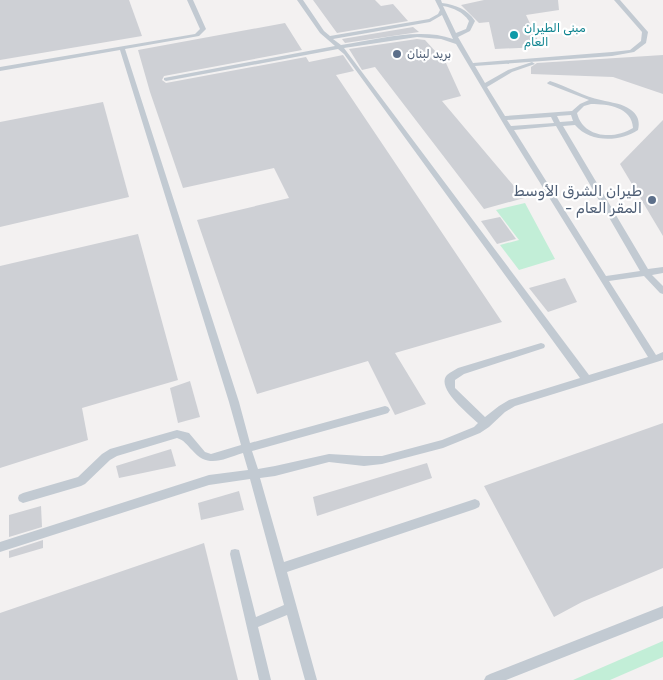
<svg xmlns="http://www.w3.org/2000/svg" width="663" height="680" font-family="Rubik,Vazirmatn,sans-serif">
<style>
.green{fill:#c2eed7}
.building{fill:#ced0d5}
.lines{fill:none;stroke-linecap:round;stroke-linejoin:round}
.lane{fill:#c2cad2;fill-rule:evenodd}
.culture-dot{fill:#0f9aa8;stroke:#fff;stroke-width:2}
.service-dot{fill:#5c6f8a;stroke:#fff;stroke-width:2}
.labels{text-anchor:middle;stroke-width:4.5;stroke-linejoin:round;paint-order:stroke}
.far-culture-label{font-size:12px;fill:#0d838f;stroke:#fff;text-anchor:start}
.far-service-label{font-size:12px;fill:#4e5e75;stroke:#fff;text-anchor:start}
.service-label{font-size:15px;fill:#4e5e75;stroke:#fff;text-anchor:end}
</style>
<rect width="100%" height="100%" fill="#f3f1f1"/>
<g class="green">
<polygon points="525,203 555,259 519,270 500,245 519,240 496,210"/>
<polygon points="663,641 663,657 610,680 573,680"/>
</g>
<g class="building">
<polygon points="0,0 129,0 142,36 0,60"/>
<polygon points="313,0 375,0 381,6 393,4 408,21 337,33"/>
<polygon points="484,0 558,0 559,10 526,15 541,47 495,49 489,22 479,23 461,5"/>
<polygon points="285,23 302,50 164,76 162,80 166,83 306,57 309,62 343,55 354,71 336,75 502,322 395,353 426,404 395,415 368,361 257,394 197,220 289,198 274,168 183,188 150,92 138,50"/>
<polygon points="413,27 419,32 345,43 342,39"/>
<polygon points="417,39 425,40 446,63 461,96 442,101 524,198 484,209 375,67 362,70 349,49"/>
<polygon points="663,55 663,94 613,77 531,74 531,67 537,63"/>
<polygon points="103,102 129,197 0,227 0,122"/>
<polygon points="663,120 663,236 620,164"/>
<polygon points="500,217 516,239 497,244 481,221"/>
<polygon points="138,234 178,380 82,408 88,440 0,468 0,266"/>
<polygon points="565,278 577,302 548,312 529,288"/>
<polygon points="190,381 200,417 178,423 170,388"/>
<polygon points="663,423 663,568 582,602 554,617 484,486"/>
<polygon points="171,449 176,466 119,478 116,466"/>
<polygon points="427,463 432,478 317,516 313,497"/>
<polygon points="239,491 244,510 201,520 198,503"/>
<polygon points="41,506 42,527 9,537 9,515"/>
<polygon points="43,540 43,548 9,558 9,551"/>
<polygon points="204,543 238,680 0,680 0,613"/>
</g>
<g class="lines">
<g class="lane">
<path d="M187 0H193L206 29 199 36 125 49 239 402 250 443 385 406 388 407 390 410 388 413 385 414 252 451 258 469 275 466 329 454 364 456H382L442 440 474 427 478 423C470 415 435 388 447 375 450 372 455 370 458 368L541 343 544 344 545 346 544 348 464 374 455 380V388L485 417 499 406 509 400 580 378 344 54 338 49 166 81 164 80V78L335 46 320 33 297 0H303L324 31 330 36 429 19 438 14 440 10 435 0H441L442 3C456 5 467 9 475 21L470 31 458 37 473 63 612 52 630 50 641 41 642 32 614 0H620L648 32 646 43 634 52 612 56 475 66 485 83 508 70 532 62 535 64 512 72 487 87 505 116 572 111 580 104 589 100 548 84 547 83 550 81C567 86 584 97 601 100 612 103 622 103 631 110 638 115 640 122 638 130 620 142 590 143 575 125L563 126 648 269 663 267V273L652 275 663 286V294L660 293 644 276 609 281 656 355 663 352V360L515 406 505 412 489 427 480 433 443 448 382 464 364 466 329 462 275 476 260 478 284 562 475 499 479 501 480 504 479 507 475 509 287 572 317 680H305L287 615 258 627 271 680H259L230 554 231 550 235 549 239 550 240 554 256 617 284 605 250 479 209 485 0 552V542L209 475 248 470 243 453C223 459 208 469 192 450 187 445 184 440 177 438L117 456 110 460 85 484 81 486 23 503 19 501 18 498 19 495 23 493 78 477 102 454 110 449 177 430 189 433 205 452 211 454 241 445 229 402 120 50 0 71V67L195 34 200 29ZM443 6C454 8 463 12 469 21L466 29 456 33ZM442 15 453 39C419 27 376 40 341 45L333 39 430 22ZM417 37 441 39 456 44 506 128 648 357 589 375 344 48ZM591 104C608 104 632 107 633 128 614 140 583 138 577 113L584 106ZM571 115 573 121 560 122 557 116ZM551 117 554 123 511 126 507 120ZM556 126 640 271 606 276 514 130Z"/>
<polygon points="663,606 663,618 506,680 484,680 486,676 490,674"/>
</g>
</g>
<circle class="culture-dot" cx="514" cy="35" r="5"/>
<g class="service-dot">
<circle cx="397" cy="54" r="5"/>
<circle cx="652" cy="200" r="5"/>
</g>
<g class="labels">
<g class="far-culture-label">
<text x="524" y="32">مبنى الطيران<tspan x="524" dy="14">العام</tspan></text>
</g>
<g class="far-service-label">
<text x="407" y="58">بريد لبنان</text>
</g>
<g class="service-label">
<text x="642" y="196">طيران الشرق الأوسط<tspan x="642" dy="17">- المقر العام</tspan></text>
</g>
</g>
</svg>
